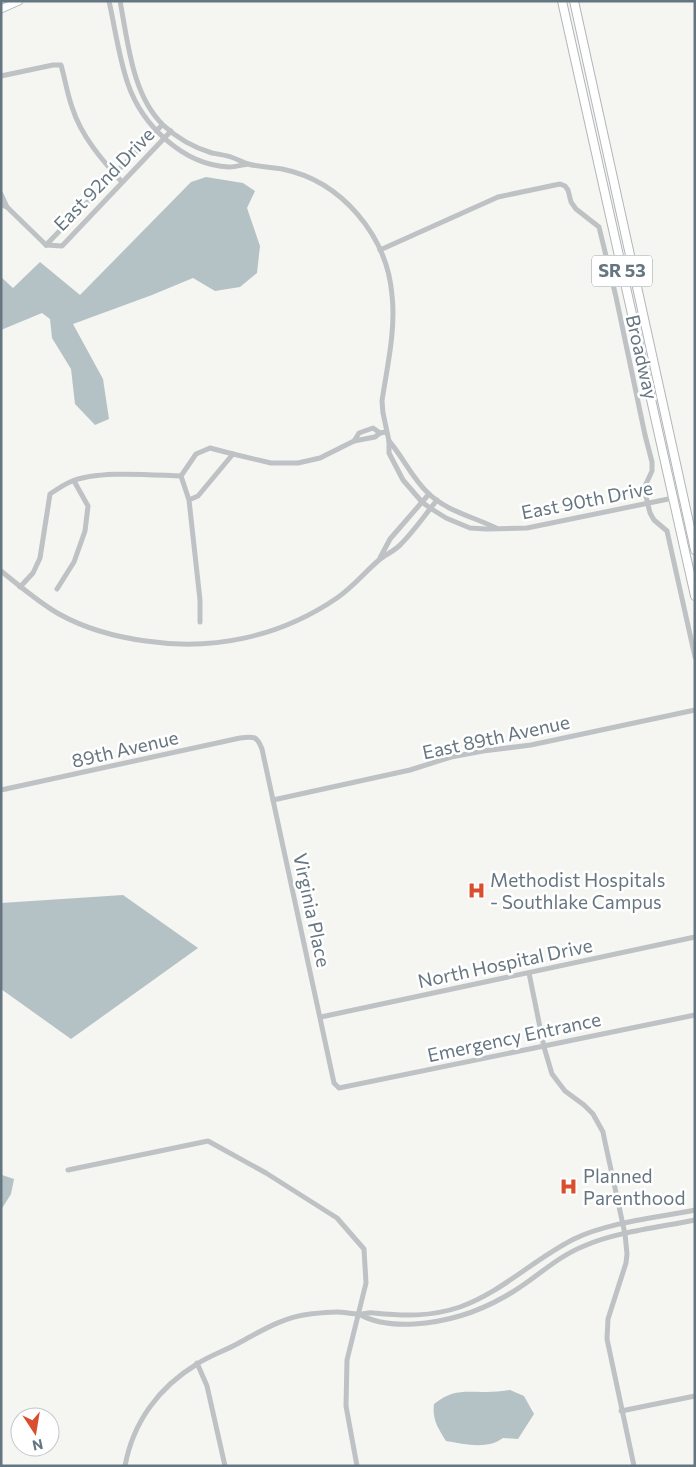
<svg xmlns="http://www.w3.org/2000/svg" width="696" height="1467" font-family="Commissioner,sans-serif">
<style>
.water{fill:#b5c2c5}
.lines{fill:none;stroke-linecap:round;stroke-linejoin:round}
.secondary-casing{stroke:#b1b6ba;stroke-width:9}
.primary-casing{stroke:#b2b6b9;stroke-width:10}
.street{stroke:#bec2c5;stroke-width:5}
.secondary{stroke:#fff;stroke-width:7}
.primary{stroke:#fff;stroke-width:8}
.labels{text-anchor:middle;stroke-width:5;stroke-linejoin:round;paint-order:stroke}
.shield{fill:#fff;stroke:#949fa7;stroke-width:1}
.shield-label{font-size:18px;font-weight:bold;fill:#667681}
.street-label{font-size:19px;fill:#667681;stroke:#fff}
.poi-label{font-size:19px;fill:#667681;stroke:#fff;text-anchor:start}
</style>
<rect width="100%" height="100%" fill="#f5f5f2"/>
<g class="water">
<polygon points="206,177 243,183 255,191 247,208 260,246 257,273 240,287 215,291 193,278 152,295 73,324 103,379 109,419 95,425 75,404 71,369 52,338 50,319 42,313 1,330 1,277 13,288 40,262 80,295 191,182"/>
<polygon points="123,895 198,948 71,1039 1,989 1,903"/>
<polygon points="2,1175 14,1179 11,1194 1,1210"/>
<path d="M510 1390 524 1396 534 1414 518 1439 503 1438C487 1450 464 1444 446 1441 438 1428 432 1419 434 1404 453 1389 464 1392 486 1392 494 1392 502 1391 510 1390Z"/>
</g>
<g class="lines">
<defs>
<polyline id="secondary" points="1,9 19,1"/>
<g id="primary">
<polyline points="562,1 695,596"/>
<polyline points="574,1 695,550"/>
</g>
</defs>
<use href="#secondary" class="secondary-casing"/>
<use href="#primary" class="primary-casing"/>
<g class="street">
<path d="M109 1C115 28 119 58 128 84 142 125 183 165 229 167 235 167 242 165 248 164"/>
<path d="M120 1C128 42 132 95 163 125 177 138 195 148 212 153 218 154 225 155 231 157 237 159 242 162 248 164 259 167 271 167 282 169 342 181 387 236 392 295 396 330 387 367 382 401L383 413 389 441V453L403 480 422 502 430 508 446 518 470 528 486 529 527 528 683 496"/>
<path d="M1 76 53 65H61C65 79 67 93 72 107 81 136 102 160 122 182"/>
<polyline points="1,194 7,207"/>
<polyline points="1,205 7,207 46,245"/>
<polyline points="46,245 62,246 171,131"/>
<polyline points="46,245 162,125"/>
<polyline points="380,250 498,197 560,184 565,186 568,190 571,202 576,209 599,227 616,297 645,435 652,462 652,471 645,486 645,492 650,513 654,520 667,531 695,657"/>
<polyline points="354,441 359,433 373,428 380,433"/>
<path d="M389 441C403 457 412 478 428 493 446 511 474 517 496 528"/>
<polyline points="233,454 271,463 298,463 320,458 354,441 375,437 380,433 386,432"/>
<polyline points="189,500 198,496 233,454 210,448 196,454 181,476 189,500 200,600 200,622"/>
<polyline points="380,558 390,539 429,494"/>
<path d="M1 571C20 586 38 602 59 614 86 629 116 637 146 641 213 651 280 637 337 598 353 587 365 572 379 560 386 554 395 551 401 544 414 531 425 515 437 500"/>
<path d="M20 587 33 573 40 558 50 494C56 490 63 485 70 482 97 470 151 475 181 476"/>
<polyline points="57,589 74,562 85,531 88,506 74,481"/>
<path d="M1 790 240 738C254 736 257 736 262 749L334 1083 339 1088 695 1015"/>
<polyline points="273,800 410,770 451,757 483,751 531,745 695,710"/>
<polyline points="529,973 544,1047 552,1074 565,1091 584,1105 593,1114 603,1132 605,1142 625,1234 627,1254 626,1263 608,1319 607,1339 634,1466"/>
<polyline points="321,1017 695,937"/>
<polyline points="68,1170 208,1141 266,1173 337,1218 364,1249 366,1283 347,1360 346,1406 357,1466"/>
<path d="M359 1314C376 1324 395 1325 414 1324 447 1322 476 1313 504 1297 532 1282 554 1258 584 1246 615 1232 661 1227 695 1220"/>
<polyline points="197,1363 207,1386 225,1466"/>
<polyline points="621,1411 695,1396"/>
<path d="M125 1466C133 1422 159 1387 197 1364 209 1356 224 1351 237 1344 261 1331 283 1317 310 1314 319 1313 328 1312 337 1312 344 1312 352 1314 359 1314 364 1314 369 1312 374 1313 405 1316 430 1317 460 1307 502 1292 534 1259 574 1239 609 1222 656 1218 695 1210"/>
</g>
<use href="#secondary" class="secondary"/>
<use href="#primary" class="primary"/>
</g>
<defs>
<symbol id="hospital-bare" viewBox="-9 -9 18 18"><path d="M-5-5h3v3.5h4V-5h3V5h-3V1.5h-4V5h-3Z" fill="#d94e2e" stroke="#fff" stroke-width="2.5" paint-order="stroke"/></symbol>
</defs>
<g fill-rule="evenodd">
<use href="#hospital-bare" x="464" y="878" width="25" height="25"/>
<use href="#hospital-bare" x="556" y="1174" width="25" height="25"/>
</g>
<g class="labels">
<rect class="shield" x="592" y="255.5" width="60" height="31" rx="4"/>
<g class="shield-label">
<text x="622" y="277">SR 53</text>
</g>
<g class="street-label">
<text transform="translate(104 179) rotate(-46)" y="7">East 92nd Drive</text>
<text transform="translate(642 357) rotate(77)" y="7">Broadway</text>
<text transform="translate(587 500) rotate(-11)" y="7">East 90th Drive</text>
<text transform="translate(496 737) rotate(-12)" y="7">East 89th Avenue</text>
<text transform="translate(125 749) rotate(-13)" y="7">89th Avenue</text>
<text transform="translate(312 910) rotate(78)" y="7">Virginia Place</text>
<text transform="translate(505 963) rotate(-12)" y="7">North Hospital Drive</text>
<text transform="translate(514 1037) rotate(-12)" y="7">Emergency Entrance</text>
</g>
<g class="poi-label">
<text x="490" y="887">Methodist Hospitals<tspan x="490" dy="22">- Southlake Campus</tspan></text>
<text x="583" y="1183">Planned<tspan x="583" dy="22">Parenthood</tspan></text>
</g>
</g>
<rect width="696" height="1467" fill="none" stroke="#667681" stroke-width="5"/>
<g transform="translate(35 1432) rotate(168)"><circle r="24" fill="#ffffff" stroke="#c2c8cd"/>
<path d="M0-4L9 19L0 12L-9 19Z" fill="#d94e2e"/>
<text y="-8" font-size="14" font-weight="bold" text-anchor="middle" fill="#667681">N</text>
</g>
</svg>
